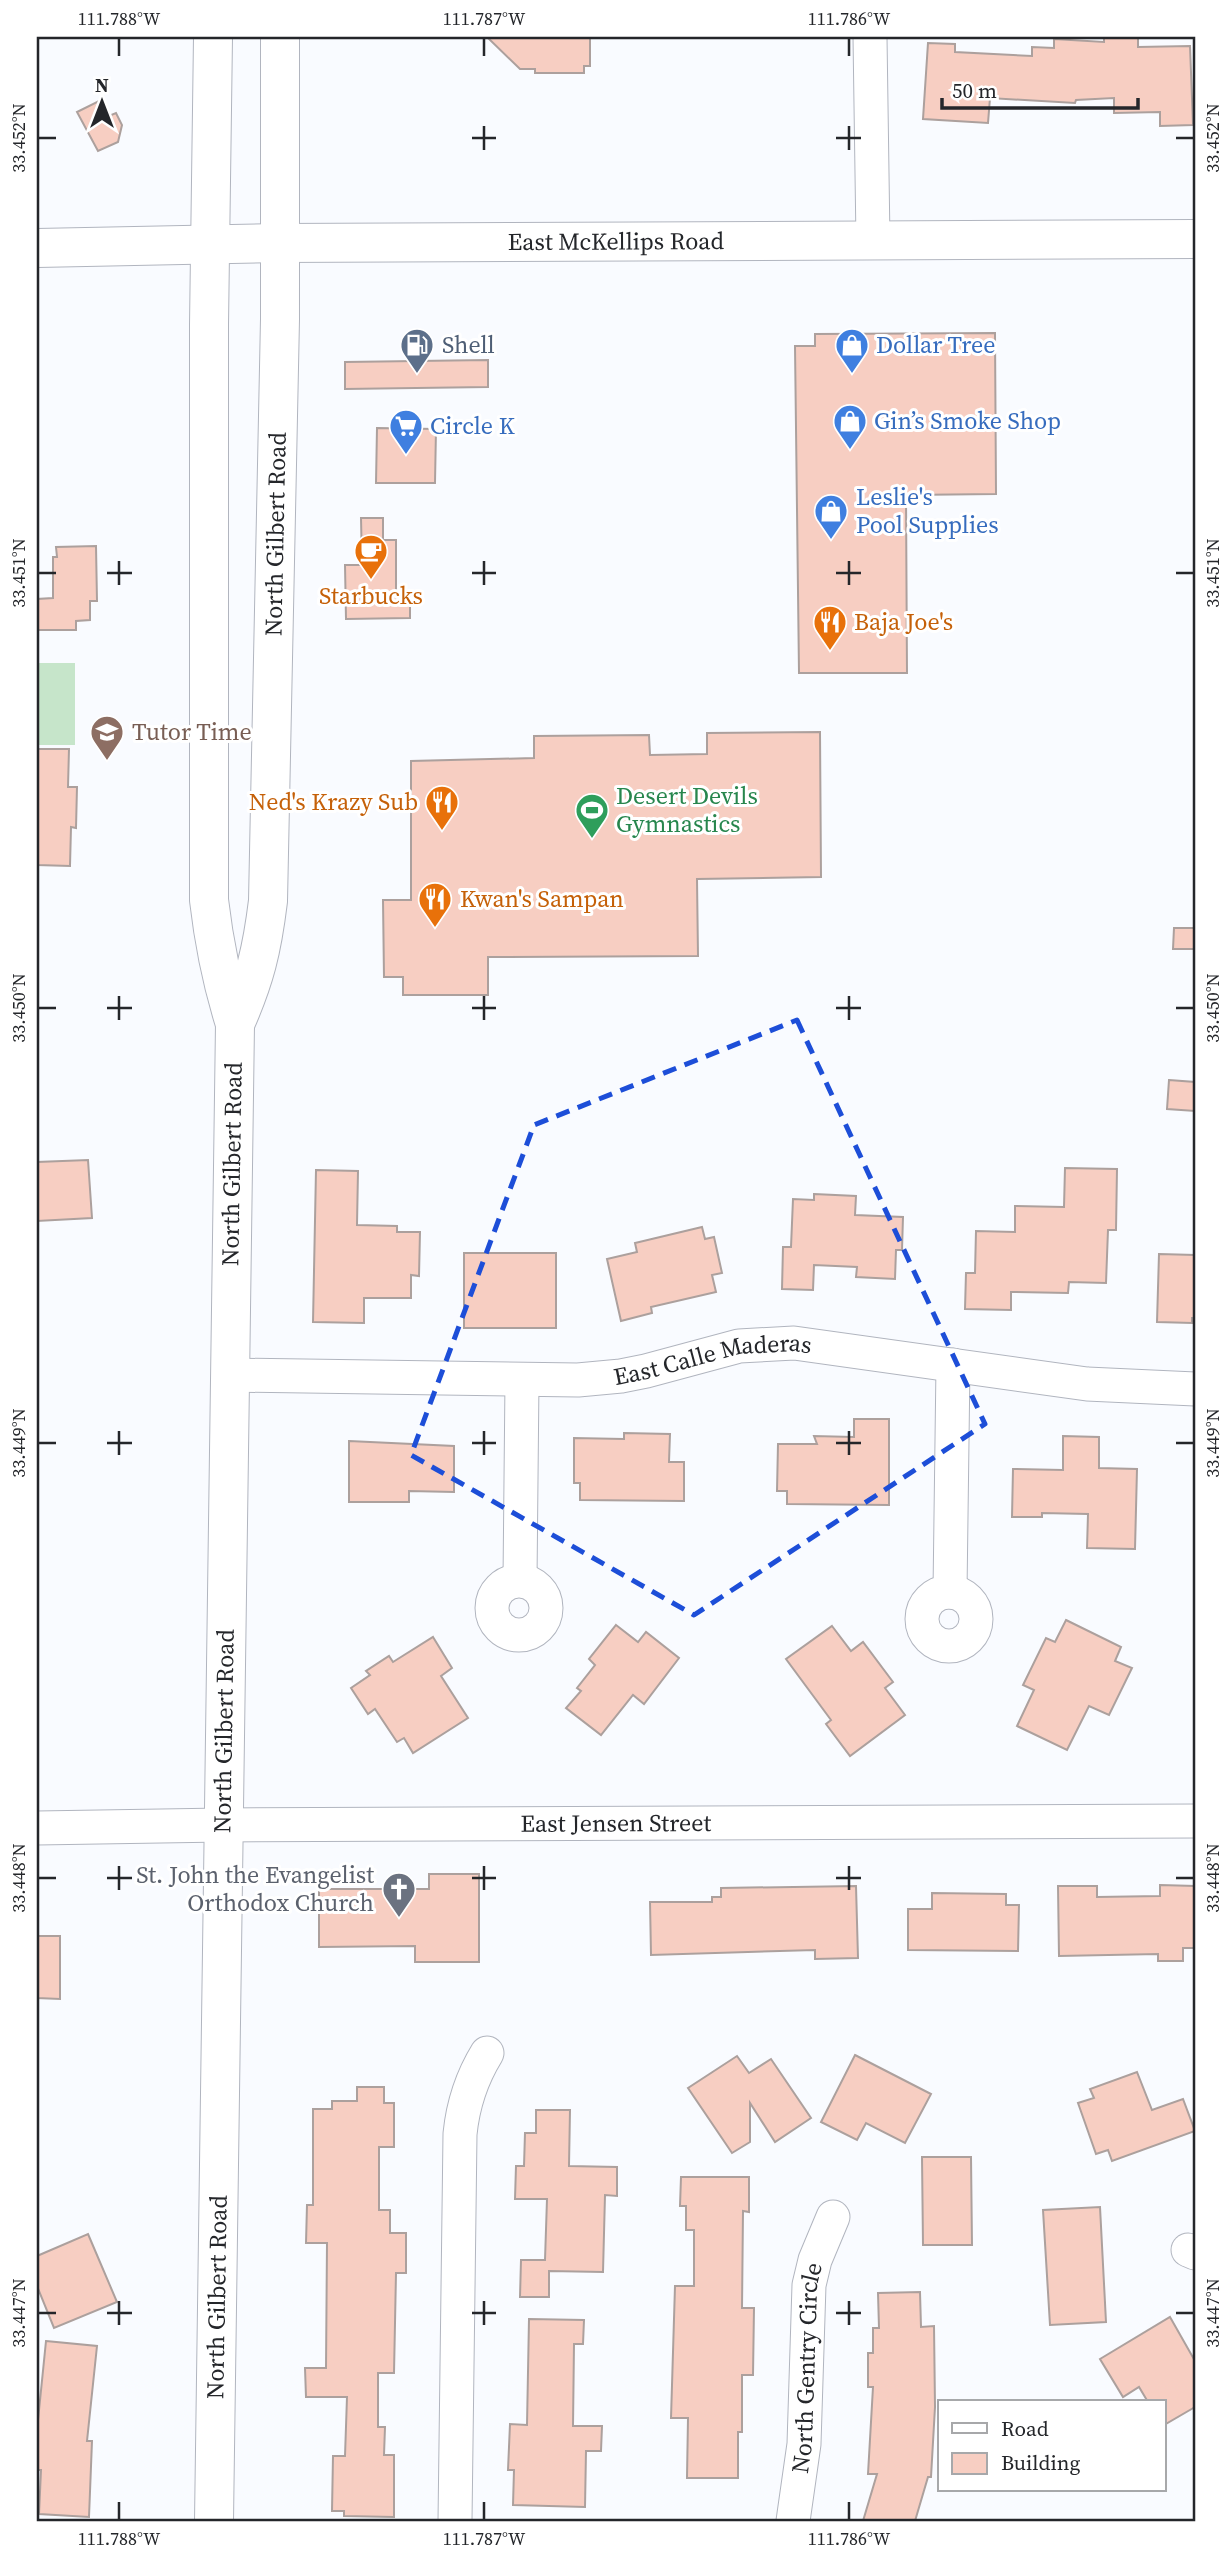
<svg xmlns="http://www.w3.org/2000/svg" width="1232" height="2558" font-family="'Source Serif 4',serif">
<style>
.green{fill:#c6e5ca}
.building{fill:#f7cec2;stroke:#aca09d;stroke-width:2}
.lines{fill:none;stroke-linecap:round;stroke-linejoin:round}
.minor-casing{stroke:#b1b5bf;stroke-width:35}
.major-casing{stroke:#b1b5bf;stroke-width:40}
.minor{stroke:#fff;stroke-width:33}
.major{stroke:#fff;stroke-width:38}
.marked{fill:none;stroke:#1d4ed8;stroke-width:5;stroke-dasharray:14 9;stroke-linejoin:round}
.ticks{fill:none;stroke:#24262a;stroke-width:2.5}
.labels{text-anchor:middle;stroke-width:6;stroke-linejoin:round;paint-order:stroke}
.street-label{font-size:24px;fill:#24262a;stroke:#fff}
.service-label{font-size:24px;fill:#4e5e75;stroke:#fff;text-anchor:start}
.shop-label{font-size:24px;fill:#366cbe;stroke:#fff;text-anchor:start}
.food-label{font-size:24px;fill:#c56008;stroke:#fff;text-anchor:start}
.education-label{font-size:24px;fill:#785e54;stroke:#fff;text-anchor:start}
.leisure-label{font-size:24px;fill:#27864d;stroke:#fff;text-anchor:start}
.worship-label{font-size:24px;fill:#5b616d;stroke:#fff;text-anchor:end}
.neatline{fill:none;stroke:#24262a;stroke-width:2.5}
.ticks-label{font-size:18px;text-anchor:middle;fill:#24262a}
</style>
<rect width="100%" height="100%" fill="#f9fbff"/>
<rect class="green" x="37" y="663" width="38" height="82"/>
<g class="building">
<polygon points="487,37 590,37 590,66 584,66 584,73 535,73 535,69 520,69"/>
<polygon points="1138,37 1138,47 1190,46 1193,125 1160,126 1160,112 1114,113 1114,98 1076,100 1075,103 990,98 988,123 923,119 928,43 955,44 955,52 1032,56 1032,47 1054,48 1054,39 1104,42 1104,38"/>
<polygon points="101,100 109,116 116,113 122,125 118,142 98,151 77,112"/>
<polygon points="995,333 996,494 906,495 907,673 799,673 795,346 815,346 815,334"/>
<polygon points="488,360 488,387 345,389 345,362"/>
<polygon points="377,428 436,429 435,483 376,483"/>
<polygon points="361,518 383,518 383,540 396,540 396,596 410,596 410,618 346,619 345,565 362,565"/>
<polygon points="96,546 97,601 90,601 90,620 76,621 76,630 37,630 37,599 53,598 53,557 57,557 56,547"/>
<polygon points="820,732 821,877 697,879 698,956 488,957 488,995 403,995 403,977 384,977 383,900 411,900 411,761 534,758 534,736 649,735 650,755 707,754 707,733"/>
<polygon points="37,749 69,749 68,787 77,787 76,828 71,827 70,866 37,865"/>
<polygon points="1174,928 1195,928 1195,949 1173,949"/>
<polygon points="1169,1080 1195,1082 1195,1111 1167,1109"/>
<polygon points="88,1160 92,1218 37,1221 37,1162"/>
<polygon points="1065,1168 1117,1169 1116,1230 1108,1230 1106,1283 1069,1282 1068,1293 1011,1292 1011,1310 965,1309 966,1273 975,1273 976,1231 1015,1232 1015,1206 1064,1207"/>
<polygon points="316,1170 358,1171 357,1225 397,1226 397,1232 420,1232 419,1276 411,1275 411,1298 364,1298 364,1323 313,1322"/>
<polygon points="814,1194 856,1196 855,1215 903,1217 902,1250 896,1250 895,1279 856,1277 857,1267 814,1265 813,1290 782,1289 783,1247 791,1247 793,1199 814,1200"/>
<polygon points="702,1227 705,1239 714,1237 722,1273 712,1275 716,1292 651,1307 652,1313 621,1321 607,1259 637,1252 635,1243"/>
<rect x="464" y="1253" width="92" height="75"/>
<polygon points="1159,1254 1195,1255 1195,1318 1192,1318 1192,1323 1157,1322"/>
<polygon points="854,1419 889,1419 889,1505 787,1504 787,1491 777,1491 778,1444 817,1444 814,1436 854,1437"/>
<polygon points="624,1433 670,1434 669,1462 684,1462 684,1501 580,1500 580,1483 574,1483 574,1438 624,1439"/>
<polygon points="1063,1436 1099,1437 1099,1468 1137,1469 1135,1549 1087,1548 1088,1514 1042,1513 1042,1517 1012,1517 1013,1469 1063,1470"/>
<polygon points="349,1441 454,1446 454,1492 409,1491 409,1502 349,1502"/>
<polygon points="1066,1620 1121,1647 1115,1661 1132,1668 1109,1715 1089,1706 1067,1750 1017,1726 1034,1690 1023,1685 1046,1638 1055,1642"/>
<polygon points="616,1625 638,1642 646,1632 679,1658 644,1704 633,1695 601,1735 566,1708 581,1691 577,1688 595,1665 589,1659"/>
<polygon points="832,1626 851,1651 863,1642 893,1682 885,1688 905,1715 850,1756 826,1724 831,1720 786,1659"/>
<polygon points="433,1637 452,1668 441,1676 468,1718 413,1753 404,1738 397,1742 375,1709 368,1714 351,1688 370,1675 366,1671 389,1656 393,1662"/>
<polygon points="429,1874 479,1874 479,1962 415,1962 415,1946 319,1947 319,1889 429,1889"/>
<polygon points="1160,1885 1195,1886 1195,1948 1183,1948 1183,1961 1158,1961 1158,1954 1059,1956 1058,1886 1097,1886 1097,1897 1160,1896"/>
<polygon points="856,1886 858,1958 815,1959 815,1950 651,1955 650,1902 712,1902 712,1897 721,1897 721,1888"/>
<polygon points="932,1893 1006,1894 1006,1905 1019,1905 1018,1951 908,1950 908,1909 932,1909"/>
<polygon points="37,1936 60,1936 60,1999 37,1998"/>
<polygon points="855,2055 931,2094 905,2143 866,2123 857,2140 821,2122"/>
<polygon points="737,2056 749,2073 771,2059 811,2118 775,2142 750,2103 750,2142 732,2153 688,2088"/>
<polygon points="1137,2072 1152,2110 1183,2099 1195,2131 1112,2161 1108,2150 1096,2154 1078,2103 1094,2098 1090,2089"/>
<polygon points="357,2087 384,2087 384,2103 394,2103 394,2147 379,2147 379,2210 390,2210 390,2233 406,2233 406,2273 396,2273 394,2373 378,2373 378,2427 385,2427 384,2455 394,2455 394,2517 344,2516 344,2511 332,2511 333,2456 345,2456 347,2397 306,2397 305,2368 326,2368 327,2243 306,2243 307,2205 313,2205 313,2109 332,2109 332,2101 357,2101"/>
<polygon points="536,2110 570,2110 569,2166 617,2167 617,2196 605,2195 603,2272 549,2271 549,2297 520,2297 521,2260 545,2260 547,2199 515,2199 516,2166 524,2166 525,2133 536,2133"/>
<polygon points="922,2157 971,2157 972,2245 923,2245"/>
<polygon points="681,2177 749,2177 749,2212 743,2211 742,2308 754,2308 753,2375 742,2375 742,2432 738,2432 738,2478 687,2478 688,2418 671,2418 675,2286 694,2286 694,2230 686,2230 686,2206 680,2206"/>
<polygon points="1100,2207 1106,2322 1050,2325 1043,2210"/>
<polygon points="88,2234 117,2302 54,2328 37,2286 37,2256"/>
<polygon points="920,2292 921,2327 934,2326 935,2407 931,2477 928,2477 915,2521 863,2521 877,2474 868,2474 873,2387 868,2387 868,2353 873,2353 873,2328 879,2328 878,2293"/>
<polygon points="1170,2317 1195,2361 1195,2407 1164,2425 1164,2402 1148,2402 1139,2387 1123,2397 1100,2359"/>
<polygon points="529,2319 584,2320 583,2344 574,2344 573,2426 602,2426 601,2451 586,2451 585,2507 513,2505 514,2470 508,2470 510,2424 527,2425"/>
<polygon points="46,2341 97,2346 87,2441 92,2441 89,2517 39,2514 41,2470 37,2470 37,2430"/>
</g>
<g class="lines">
<defs>
<g id="minor">
<polyline points="870,37 873,241"/>
<path id="s1" d="M229 1375 578 1380 621 1376 646 1371 739 1346 794 1343 1087 1384 1195 1389"/>
<polyline points="520,1580 522,1380"/>
<circle cx="519" cy="1608" r="27"/>
<polyline points="950,1592 953,1365"/>
<circle cx="949" cy="1619" r="27"/>
<path id="s2" d="M37 1828 223 1825 1195 1821"/>
<polyline points="1188,2250 1195,2253"/>
<path d="M455 2521 460 2134C463 2104 471 2079 487 2053"/>
<path id="s3" d="M793 2521 804 2444 809 2285 815 2260 833 2217"/>
</g>
<g id="major">
<path d="M213 37 209 325V900C214 943 222 983 235 1024L214 2521"/>
<path id="s4" d="M37 248 279 243 1195 239"/>
<path id="s5" d="M235 1024C255 979 262 950 268 901L280 319V37"/>
</g>
</defs>
<use href="#minor" class="minor-casing"/>
<use href="#major" class="major-casing"/>
<use href="#minor" class="minor"/>
<use href="#major" class="major"/>
</g>
<path class="marked" d="M797 1020 985 1424 694 1615 411 1455 534 1125Z"/>
<path class="ticks" d="M119 38V56M484 38V56M849 38V56M484 126V150M849 126V150M38 138H56M472 138H496M836 138H861M1176 138H1194M119 561V585M484 561V585M849 561V585M38 573H56M107 573H132M472 573H496M836 573H861M1176 573H1194M119 996V1020M484 996V1020M849 996V1020M38 1008H56M107 1008H132M472 1008H496M836 1008H861M1176 1008H1194M119 1431V1455M484 1431V1455M849 1431V1455M38 1443H56M107 1443H132M472 1443H496M836 1443H861M1176 1443H1194M119 1866V1890M484 1866V1890M849 1866V1890M38 1878H56M107 1878H132M472 1878H496M836 1878H861M1176 1878H1194M119 2301V2325M484 2301V2325M849 2301V2325M38 2313H56M107 2313H132M472 2313H496M836 2313H861M1176 2313H1194M119 2502V2520M484 2502V2520M849 2502V2520"/>
<defs>
<symbol id="fuel-pin" viewBox="-11 -11 22 30"><path d="M0 17L-7.5 6A9.5 9.5 0 1 1 7.5 6Z" fill="#5c6f8a" stroke="#fff"/><path d="M-5.5-6h7V0h2V4h1.3V-2.5L3-4.5l.8-.8L6-3V5H2.5V1h-1V6h-7ZM-4.2-4.7v3.2H.2V-4.7Z" fill="#fff"/></symbol>
<symbol id="shop-pin" viewBox="-11 -11 22 30"><path d="M0 17L-7.5 6A9.5 9.5 0 1 1 7.5 6Z" fill="#3f7fe0" stroke="#fff"/><path d="M-5-2.5h2.3a2.7 3.5 0 0 1 5.4 0H5L5.5 6h-11ZM-1.5-2.5h3a1.5 2.3 0 0 0-3 0Z" fill="#fff"/></symbol>
<symbol id="supermarket-pin" viewBox="-11 -11 22 30"><path d="M0 17L-7.5 6A9.5 9.5 0 1 1 7.5 6Z" fill="#3f7fe0" stroke="#fff"/><path d="M-6-5.5h2.5l.6 2H6L4.5 2H-2.5L-4.4-4H-6ZM-1.5 3.2a1.3 1.3 0 1 0 .1 0ZM3 3.2a1.3 1.3 0 1 0 .1 0Z" fill="#fff"/></symbol>
<symbol id="cafe-pin" viewBox="-11 -11 22 30"><path d="M0 17L-7.5 6A9.5 9.5 0 1 1 7.5 6Z" fill="#e8710a" stroke="#fff"/><path d="M-5.5-4.5H6V0H3Q3 3.5 0 3.5H-2.5Q-5.5 3.5-5.5 0ZM3-3.2v2h1.7v-2ZM-6 4.5H4V6H-6Z" fill="#fff"/></symbol>
<symbol id="restaurant-pin" viewBox="-11 -11 22 30"><path d="M0 17L-7.5 6A9.5 9.5 0 1 1 7.5 6Z" fill="#e8710a" stroke="#fff"/><path d="M-5-6h1v4h1v-4h1v4h1v-4h1v5L-1.5 .5V6h-2V.5L-5-1ZM5-6V6H3V1.5H1.5Q1.5-4 5-6Z" fill="#fff"/></symbol>
<symbol id="school-pin" viewBox="-11 -11 22 30"><path d="M0 17L-7.5 6A9.5 9.5 0 1 1 7.5 6Z" fill="#8d6e63" stroke="#fff"/><path d="M0-5L7-2L0 1L-7-2ZM-4 1L0 2.5L4 1V4Q0 6-4 4Z" fill="#fff"/></symbol>
<symbol id="stadium-pin" viewBox="-11 -11 22 30"><path d="M0 17L-7.5 6A9.5 9.5 0 1 1 7.5 6Z" fill="#2e9e5b" stroke="#fff"/><path d="M0-5a6.5 5 0 1 0 0 10a6.5 5 0 1 0 0-10ZM-3.5-1.8h7v3.6h-7Z" fill="#fff"/></symbol>
<symbol id="church-pin" viewBox="-11 -11 22 30"><path d="M0 17L-7.5 6A9.5 9.5 0 1 1 7.5 6Z" fill="#6b7280" stroke="#fff"/><path d="M-1.2-6h2.4v3.5h3.3v2.4h-3.3V6h-2.4V-.1h-3.3v-2.4h3.3Z" fill="#fff"/></symbol>
</defs>
<g fill-rule="evenodd">
<use href="#fuel-pin" x="398" y="326" width="38" height="52"/>
<use href="#shop-pin" x="833" y="326" width="38" height="52"/>
<use href="#shop-pin" x="831" y="402" width="38" height="52"/>
<use href="#supermarket-pin" x="387" y="407" width="38" height="52"/>
<use href="#shop-pin" x="812" y="492" width="38" height="52"/>
<use href="#cafe-pin" x="352" y="532" width="38" height="52"/>
<use href="#restaurant-pin" x="811" y="603" width="38" height="52"/>
<use href="#school-pin" x="88" y="713" width="38" height="52"/>
<use href="#restaurant-pin" x="423" y="783" width="38" height="52"/>
<use href="#stadium-pin" x="573" y="791" width="38" height="52"/>
<use href="#restaurant-pin" x="416" y="880" width="38" height="52"/>
<use href="#church-pin" x="380" y="1870" width="38" height="52"/>
</g>
<g class="labels">
<g class="street-label">
<text dy="8" stroke="none"><textPath href="#s4" startOffset="579">East McKellips Road</textPath></text>
<text dy="8" stroke="none"><textPath href="#s5" startOffset="495">North Gilbert Road</textPath></text>
<text transform="translate(232 1164) rotate(-89)" y="8">North Gilbert Road</text>
<text dy="8" stroke="none"><textPath href="#s1" startOffset="486">East Calle Maderas</textPath></text>
<text transform="translate(224 1731) rotate(-89)" y="8">North Gilbert Road</text>
<text dy="8" stroke="none"><textPath href="#s2" startOffset="579">East Jensen Street</textPath></text>
<text transform="translate(217 2297) rotate(-89)" y="8">North Gilbert Road</text>
<text dy="8" stroke="none"><textPath href="#s3" startOffset="154">North Gentry Circle</textPath></text>
</g>
<g class="service-label">
<text x="442" y="353">Shell</text>
</g>
<g class="shop-label">
<text x="876" y="353">Dollar Tree</text>
<text x="874" y="429">Gin’s Smoke Shop</text>
<text x="430" y="434">Circle K</text>
<text x="856" y="505">Leslie's<tspan x="856" dy="28">Pool Supplies</tspan></text>
</g>
<g class="food-label">
<text x="371" y="604" text-anchor="middle">Starbucks</text>
<text x="854" y="630">Baja Joe's</text>
<text x="418" y="810" text-anchor="end">Ned's Krazy Sub</text>
<text x="460" y="907">Kwan's Sampan</text>
</g>
<g class="education-label">
<text x="132" y="740">Tutor Time</text>
</g>
<g class="leisure-label">
<text x="616" y="804">Desert Devils<tspan x="616" dy="28">Gymnastics</tspan></text>
</g>
<g class="worship-label">
<text x="374" y="1883">St. John the Evangelist<tspan x="374" dy="28">Orthodox Church</tspan></text>
</g>
</g>
<rect width="1232" height="2558" fill="none" stroke="#ffffff" stroke-width="77"/>
<rect x="938" y="2400" width="228" height="91" fill="#ffffff" stroke="#a7a8aa" stroke-width="2"/>
<rect x="952" y="2423" width="35" height="10" fill="#ffffff" stroke="#a7a8aa" stroke-width="2"/>
<text x="1001" y="2436" font-size="21" fill="#24262a">Road</text>
<rect x="952" y="2453" width="35" height="21" fill="#f7cec2" stroke="#a7a8aa" stroke-width="2"/>
<text x="1001" y="2470" font-size="21" fill="#24262a">Building</text>
<g transform="translate(102 102)" stroke="#ffffff" stroke-width="5" paint-order="stroke">
<path d="M0-5L12 26L0 18L-12 26Z" fill="#24262a"/>
<text y="-10" font-size="19" font-weight="bold" text-anchor="middle" fill="#24262a">N</text>
</g>
<path d="M942 98v10h196v-10" fill="none" stroke="#24262a" stroke-width="3.5"/>
<text x="952" y="98" font-size="21" fill="#24262a" stroke="#ffffff" stroke-width="5" paint-order="stroke">50 m</text>
<rect x="38" y="38" width="1156" height="2482" class="neatline"/>
<g class="ticks-label">
<text x="119" y="25">111.788°W</text>
<text x="484" y="25">111.787°W</text>
<text x="849" y="25">111.786°W</text>
<text transform="translate(19 138) rotate(-90)" y="6">33.452°N</text>
<text transform="translate(1213 138) rotate(-90)" y="6">33.452°N</text>
<text transform="translate(19 573) rotate(-90)" y="6">33.451°N</text>
<text transform="translate(1213 573) rotate(-90)" y="6">33.451°N</text>
<text transform="translate(19 1008) rotate(-90)" y="6">33.450°N</text>
<text transform="translate(1213 1008) rotate(-90)" y="6">33.450°N</text>
<text transform="translate(19 1443) rotate(-90)" y="6">33.449°N</text>
<text transform="translate(1213 1443) rotate(-90)" y="6">33.449°N</text>
<text transform="translate(19 1878) rotate(-90)" y="6">33.448°N</text>
<text transform="translate(1213 1878) rotate(-90)" y="6">33.448°N</text>
<text transform="translate(19 2313) rotate(-90)" y="6">33.447°N</text>
<text transform="translate(1213 2313) rotate(-90)" y="6">33.447°N</text>
<text x="119" y="2545">111.788°W</text>
<text x="484" y="2545">111.787°W</text>
<text x="849" y="2545">111.786°W</text>
</g>
</svg>
